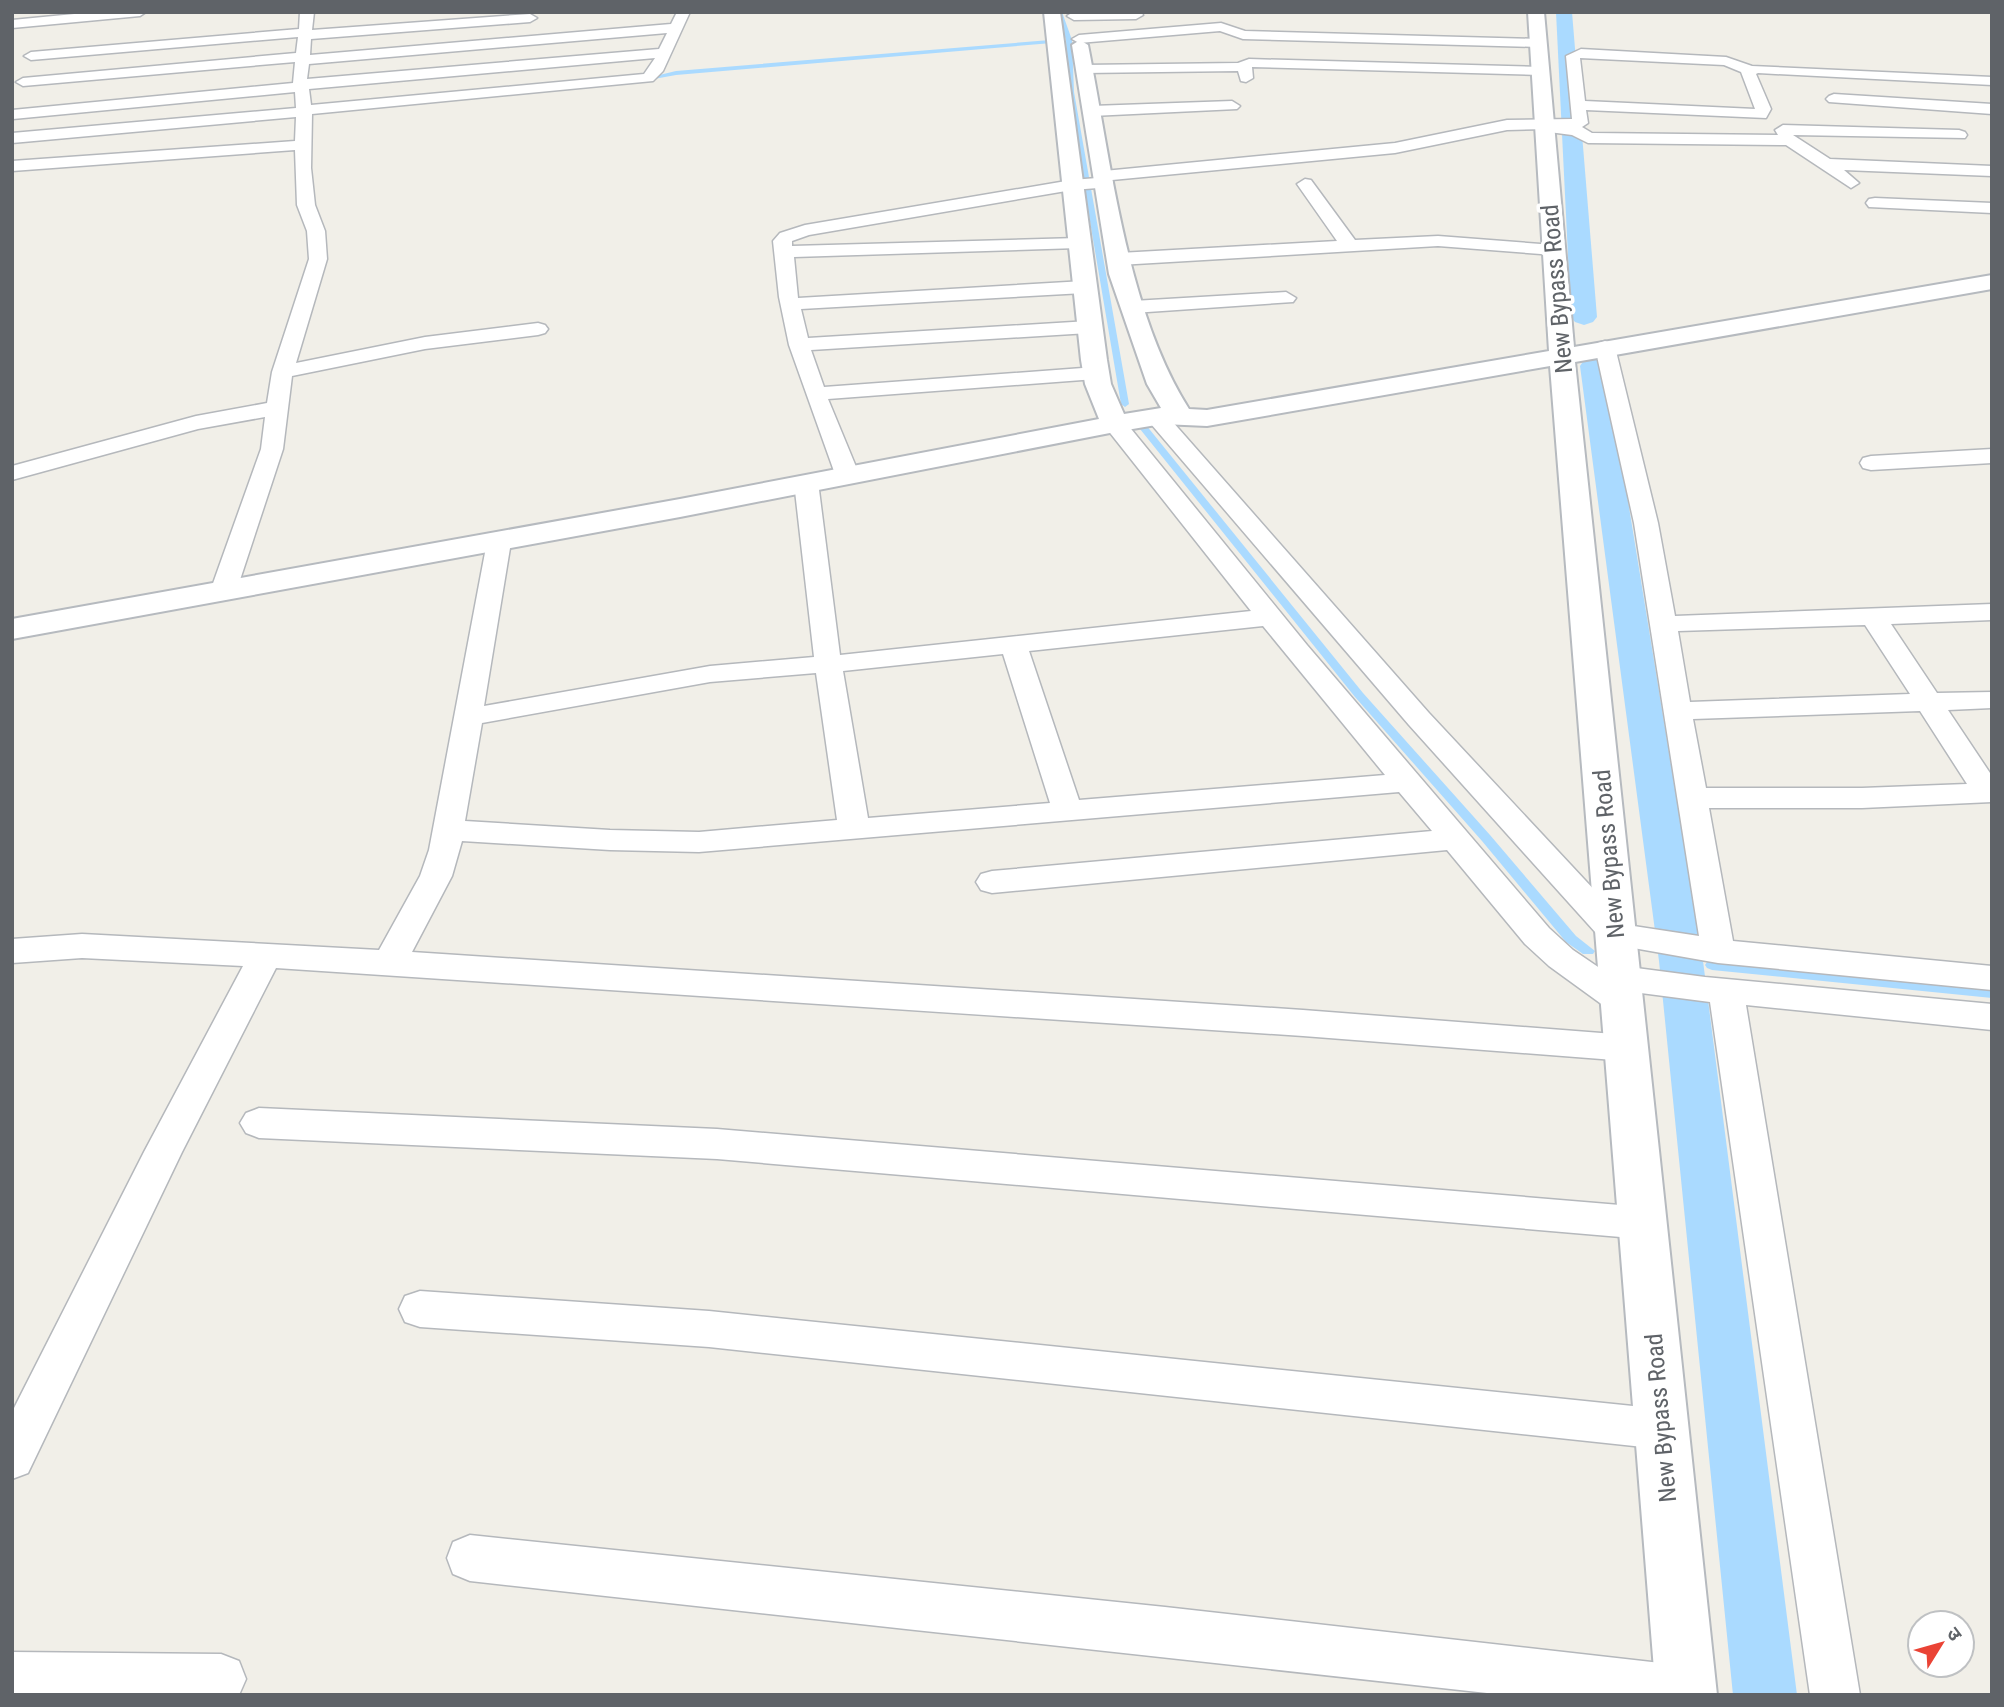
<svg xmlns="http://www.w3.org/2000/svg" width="2004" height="1707" font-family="'Roboto Condensed','Noto Sans Devanagari',sans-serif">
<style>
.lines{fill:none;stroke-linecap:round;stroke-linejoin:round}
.stream{fill:#aadaff;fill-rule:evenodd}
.canal{fill:#aadaff;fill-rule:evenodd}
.street-casing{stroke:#b5b8bc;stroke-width:3}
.secondary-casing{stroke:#b6babf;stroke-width:4}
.street{fill:#fff;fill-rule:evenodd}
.secondary{fill:#fff;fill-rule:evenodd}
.labels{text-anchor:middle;stroke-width:7;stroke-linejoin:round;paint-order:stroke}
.street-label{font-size:24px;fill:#5f6368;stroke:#fff}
</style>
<rect width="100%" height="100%" fill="#f1efe8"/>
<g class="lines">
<g class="stream">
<polygon points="1057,12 1062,12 1072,40 1074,92 1129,404 1125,407 1121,404 1068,92 1066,40"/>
<polygon points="1050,40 1052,43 676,75 654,79 651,77 676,71"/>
<polygon points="1140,425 1146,425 1363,693 1490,835 1576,936 1595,951 1593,954 1583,954 1566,942 1482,841 1355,697 1140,429"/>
<polygon points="1712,960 1992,988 1992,998 1712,970 1707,968 1705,965 1707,962"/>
</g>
<g class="canal">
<polygon points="1556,12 1572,12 1597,317 1593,322 1584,325 1575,322 1571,317"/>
<polygon points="1593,358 1602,360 1606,366 1703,961 1797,1695 1733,1695 1659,961 1580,366 1584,360"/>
</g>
<defs>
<g id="street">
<polygon points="95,12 146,12 140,16 12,28 12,20"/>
<path d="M300 12H314L312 30 530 14 537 18 530 22 311 39 310 55 671 24 677 12H690L663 71 653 81 312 114 311 168 315 205 325 231 327 259 296 363 425 337 538 323 545 325 548 329 545 333 538 335 425 349 292 376 283 449 237 589 233 594 224 597 215 594 211 589 261 449 265 417 198 429 12 480V466L196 416 267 403 272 372 309 259 307 231 297 205 295 150 12 171V161L295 141 296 117 12 143V133L296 108 295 92 13 119 12 110 293 83 295 62 23 86 16 82 23 78 296 53 298 37 31 60 24 56 31 52 299 29ZM667 33 659 49 307 79 309 64ZM655 58 644 74 311 105 309 89Z"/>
<polygon points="1073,12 1141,12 1143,15 1136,19 1074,20 1067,16"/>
<polygon points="1221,23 1245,31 1538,39 1545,43 1538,47 1243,39 1220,31 1079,43 1072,39 1079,35"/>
<path d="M1581 49 1726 57 1752 66 1992 77V85L1758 73 1756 74 1771 109 1766 118 1586 110 1588 123 1582 127 1592 133 1778 135 1775 130 1783 125 1959 130 1965 132 1967 135 1965 138 1793 135 1830 159 1992 166V176L1844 170 1859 183 1851 188 1786 145 1588 143 1572 135 1549 132 1547 129 1507 130 1395 153 1112 180 1113 183 1111 187 1072 190 809 235 792 241V246L1078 238 1087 243 1078 248 794 257 798 298 1084 281 1094 287 1084 293 801 309 808 338 1089 321 1096 323 1099 327 1096 331 1089 333 811 350 824 387 1096 367 1103 369 1106 373 1103 377 1096 379 828 399 859 474 855 479H839L835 474 789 345 779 297 773 241 780 233 805 225 1072 180 1097 178 1098 172 1104 171 1395 143 1507 120 1572 119 1566 56ZM1580 58 1724 65 1741 72 1755 109 1585 101Z"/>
<polygon points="1249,59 1540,67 1547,71 1540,75 1252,67 1253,78 1246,82 1241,81 1238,71 1084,73 1077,69 1084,65 1238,63"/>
<polygon points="1834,94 1992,104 1992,114 1829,102 1826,99 1829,96"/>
<polygon points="1232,101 1240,106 1237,109 1092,116 1084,111 1092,106"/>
<polygon points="1305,179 1311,180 1355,240 1438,236 1554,245 1563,250 1554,255 1438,246 1119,265 1110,259 1119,253 1337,241 1297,184"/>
<polygon points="1875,198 1992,203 1992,213 1869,207 1866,203 1869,199"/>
<polygon points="1286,292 1296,298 1293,302 1133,313 1123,307 1133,301"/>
<path d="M1605 341 1612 343 1615 347 1658 523 1675 616 1992 604V620L1891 624 1937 693 1992 692V708L1948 710 1992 776V802L1862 808H1709L1733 941 1992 966V990L1718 963 1605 943 1409 725 1145 417 1148 412H1164L1429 713 1627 925 1699 936 1634 523 1595 347 1598 343ZM1865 625 1910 694 1690 702 1678 631ZM1920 711 1967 784 1862 788H1706L1693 719Z"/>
<path d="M1115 417 1123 419 1307 645 1549 928 1573 950 1607 973 1609 969 1621 966 1705 977 1992 1004V1030L1746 1005 1860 1695H1810L1710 1002 1633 992 1640 1002 1635 1011 1623 1015 1611 1011 1549 966 1525 944 1447 850 992 893 981 890 976 882 981 874 992 871 1432 831 1399 792 699 852 610 850 462 841 452 876 412 952 1303 1010 1627 1035 1640 1039 1645 1048 1640 1057 1627 1061 1303 1036 276 968 182 1152 28 1473 12 1479V1412L144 1152 243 966 82 958 12 963V939L82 934 379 950 420 876 429 850 487 542 490 537 499 535 508 537 511 542 484 706 710 666 814 657 794 482 798 477H814L818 482 840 655 1251 611 1107 429 1104 424 1107 419ZM1263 626 1385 775 1079 800 1029 651ZM1003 654 1050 803 868 818 843 671ZM816 673 837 820 699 832 610 830 465 821 482 723 710 682Z"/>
<polygon points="1992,449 1992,463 1871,470 1863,468 1860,463 1863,458 1871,456"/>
<polygon points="259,1108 717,1129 1644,1207 1658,1211 1664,1223 1658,1235 1644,1239 717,1159 259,1138 246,1133 240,1123 246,1113"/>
<polygon points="420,1291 709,1311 1662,1409 1678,1415 1684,1429 1678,1443 1662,1449 709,1347 420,1327 405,1322 399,1309 405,1296"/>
<polygon points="470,1535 1165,1607 1687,1666 1705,1673 1712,1691 1710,1695 1505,1695 470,1581 453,1574 447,1558 453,1542"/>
<polygon points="12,1652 221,1654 239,1661 246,1679 239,1695 12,1695"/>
</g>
<path id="secondary" d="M1044 12H1060L1107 360 1111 384 1124 414 1161 408 1147 384 1109 274 1072 45 1080 40 1088 45C1111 160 1126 310 1189 409L1207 410 1549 351 1528 12H1544L1574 347 1992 275V289L1575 362 1717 1695H1656L1550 366 1207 426 1162 424 1115 432 680 517 12 639V619L680 499 1099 419 1085 384 1081 360Z"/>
</defs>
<use href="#street" class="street-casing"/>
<use href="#secondary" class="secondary-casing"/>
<use href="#street" class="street"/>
<use href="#secondary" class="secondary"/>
</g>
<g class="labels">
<g class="street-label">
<text transform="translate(1557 289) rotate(-95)" y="8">New Bypass Road</text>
<text transform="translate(1609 854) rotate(-95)" y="8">New Bypass Road</text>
<text transform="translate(1661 1418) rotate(-95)" y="8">New Bypass Road</text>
</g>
</g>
<rect width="2004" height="1707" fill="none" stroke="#5f6368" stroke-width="28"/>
<g transform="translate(1941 1644) rotate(53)"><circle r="33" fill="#ffffff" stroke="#bfc1c3" stroke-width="2"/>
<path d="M0-5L12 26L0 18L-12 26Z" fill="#ea4335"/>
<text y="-10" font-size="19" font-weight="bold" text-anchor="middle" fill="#5f6368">उ</text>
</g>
</svg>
